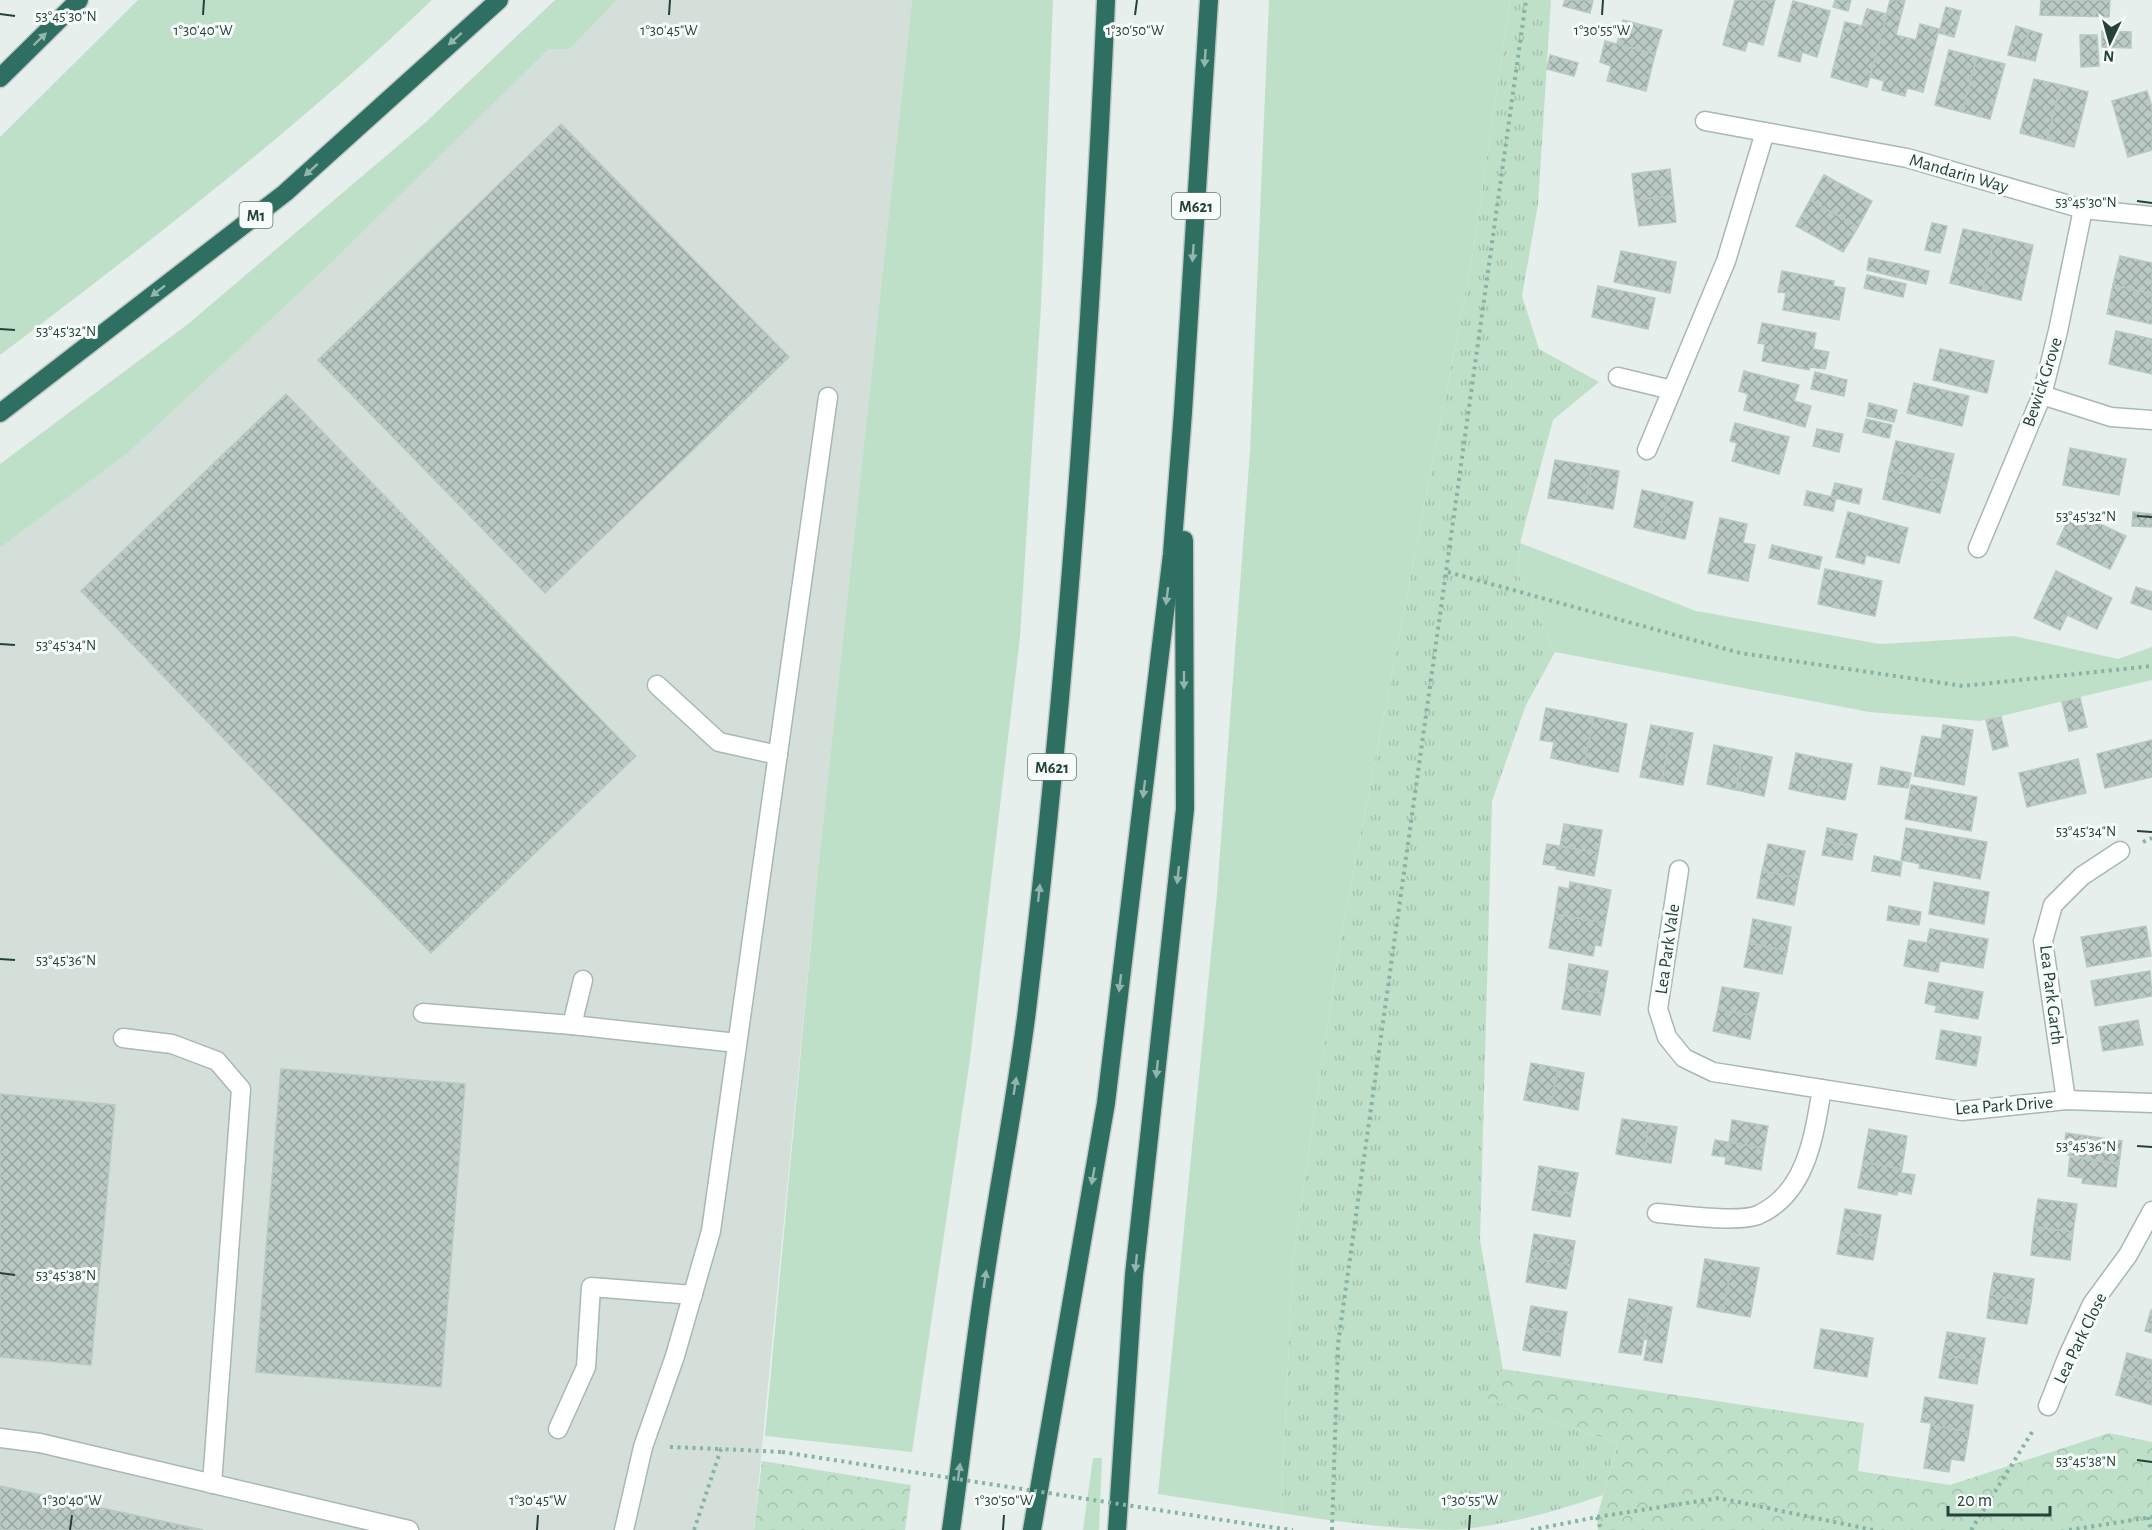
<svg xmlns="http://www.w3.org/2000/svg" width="2152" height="1530" font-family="'Alegreya Sans',sans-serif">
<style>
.built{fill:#d4dfda}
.grass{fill:#bfe0c8}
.forest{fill:url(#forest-crowns)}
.park{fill:url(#park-tufts)}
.building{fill:url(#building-cross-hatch);stroke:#b8c9c2;stroke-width:1.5}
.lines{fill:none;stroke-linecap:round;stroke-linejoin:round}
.minor-casing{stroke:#a8b8b2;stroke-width:21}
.highway-casing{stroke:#c2cac8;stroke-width:21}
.path{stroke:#86b3a5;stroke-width:4;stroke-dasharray:3 4.5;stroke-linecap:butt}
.minor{stroke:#fff;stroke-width:18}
.highway{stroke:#2f6f62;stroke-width:18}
.path-bridge{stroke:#86b3a5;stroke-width:4;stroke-dasharray:3 4.5;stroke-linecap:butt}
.oneway{fill:#93b5ae}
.ticks{fill:none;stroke:#24423a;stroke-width:2}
.labels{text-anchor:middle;stroke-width:6;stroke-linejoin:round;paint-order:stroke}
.shield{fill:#f7fbf9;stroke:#637a73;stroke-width:1.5}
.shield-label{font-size:16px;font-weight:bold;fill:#24423a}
.street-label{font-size:18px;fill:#24423a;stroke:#f7fbf9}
.ticks-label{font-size:15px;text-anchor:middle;fill:#24423a;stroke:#f7fbf9;stroke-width:6;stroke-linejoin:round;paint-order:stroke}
</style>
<defs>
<pattern id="forest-crowns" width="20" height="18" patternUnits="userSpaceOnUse" patternTransform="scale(1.5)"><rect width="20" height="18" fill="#bfe0c8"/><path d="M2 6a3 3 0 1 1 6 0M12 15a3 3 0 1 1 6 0" fill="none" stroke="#a4c1ad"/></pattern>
<pattern id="park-tufts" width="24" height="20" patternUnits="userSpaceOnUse" patternTransform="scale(1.5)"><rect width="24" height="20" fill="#bfe0c8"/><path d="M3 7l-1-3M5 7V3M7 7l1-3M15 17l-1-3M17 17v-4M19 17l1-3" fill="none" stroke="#a4c1ad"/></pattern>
<pattern id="building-cross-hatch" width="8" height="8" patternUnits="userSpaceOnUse" patternTransform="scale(1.5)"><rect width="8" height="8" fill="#bbcac4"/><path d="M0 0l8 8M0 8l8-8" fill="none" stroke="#98a6a0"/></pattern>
</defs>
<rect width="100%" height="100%" fill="#e6efeb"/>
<polygon class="built" points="617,0 912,0 817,879 754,1530 0,1530 0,548 129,452 324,270 549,49 570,49"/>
<g class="grass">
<path d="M138 0H432C297 129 148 243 0 355V137Z"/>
<polygon points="555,0 617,0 570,49 549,49 324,270 129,452 0,548 0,464 188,324 426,122"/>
<polygon points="912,0 1053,0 1041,306 1020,637 970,1059 912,1452 765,1436 817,879"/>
<polygon points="1269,0 1510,0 1472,259 1340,942 1293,1257 1281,1513 1158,1494 1217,893 1250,451"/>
<polygon points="1520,543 1696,611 1880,644 2014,636 2118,659 2152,647 2152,680 1980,721 1869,712 1555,652 1518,574"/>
<polygon points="1093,1458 1102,1458 1099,1530 1083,1530"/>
</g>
<g class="forest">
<polygon points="1503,1369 1864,1423 1858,1471 1950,1485 2109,1433 2152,1442 2152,1530 1598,1530 1597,1517 1618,1443 1487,1399"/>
<polygon points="762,1461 911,1485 905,1530 754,1530"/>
</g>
<path class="park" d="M1510 0H1551L1538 204 1522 296 1539 349 1599 382 1553 420 1520 543 1518 574 1555 652 1526 705 1492 801 1480 1240 1503 1369 1487 1399 1618 1443 1603 1495C1555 1512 1506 1525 1455 1530 1397 1530 1338 1522 1281 1513L1293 1257 1340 942 1472 259Z"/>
<g class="building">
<polygon points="1565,0 1593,0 1590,13 1563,6"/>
<polygon points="1735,0 1775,0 1763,45 1748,41 1745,51 1723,45"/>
<polygon points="1835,0 1851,0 1848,11 1833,7"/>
<polygon points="1890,0 1905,0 1896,35 1916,40 1920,24 1939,29 1923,92 1907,88 1905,96 1882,90 1884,81 1870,77"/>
<polygon points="2041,0 2110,0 2109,17 2040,15"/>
<polygon points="1793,1 1830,11 1817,57 1802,52 1800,62 1778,56"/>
<polygon points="1946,7 1961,11 1954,37 1939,33"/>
<polygon points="1867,9 1887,14 1867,87 1831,77 1845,22 1862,26"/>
<polygon points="1623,20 1662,30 1655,54 1617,44"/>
<polygon points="2016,26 2029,30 2022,58 2008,55"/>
<polygon points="2029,30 2042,34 2035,61 2022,58"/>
<polygon points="2102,31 2131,32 2131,48 2102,47"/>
<polygon points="2080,35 2097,35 2099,66 2081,67"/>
<polygon points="1605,41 1655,54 1646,91 1607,81 1611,66 1600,62"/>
<polygon points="1949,50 1977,57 1962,112 1935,105"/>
<polygon points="1550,55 1578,63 1574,76 1547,69"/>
<polygon points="1977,57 2005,64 1990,119 1962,112"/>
<polygon points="2034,79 2061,85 2047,140 2020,133"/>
<polygon points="2061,85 2088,92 2074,147 2047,140"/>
<polygon points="2147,91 2152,107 2152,150 2128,157 2112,101"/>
<polygon points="561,124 789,357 545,593 318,360"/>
<polygon points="1670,169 1673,196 1635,200 1632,174"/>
<polygon points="1824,175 1872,201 1858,227 1810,200"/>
<polygon points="1673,196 1676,222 1639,226 1635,200"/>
<polygon points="1810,200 1858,227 1843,252 1796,226"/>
<polygon points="1932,223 1947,226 1940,253 1925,250"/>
<polygon points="1963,229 1995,236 1982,291 1950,283"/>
<polygon points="1995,236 2033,245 2021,300 1982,291"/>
<polygon points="1621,251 1676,262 1670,293 1614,282"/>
<polygon points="2120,256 2152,263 2152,294 2113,285"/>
<polygon points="1869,258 1899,264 1896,277 1867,270"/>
<polygon points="1899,264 1929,271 1926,284 1896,277"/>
<polygon points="1782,271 1834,281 1833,286 1845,288 1839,320 1783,310 1786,293 1778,292"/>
<polygon points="1867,275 1906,284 1903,297 1864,288"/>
<polygon points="2113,285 2152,294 2152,324 2107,314"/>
<polygon points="1598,286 1655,298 1648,329 1592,317"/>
<polygon points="1762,323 1816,333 1813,349 1829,352 1825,369 1810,367 1809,370 1762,361 1765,344 1758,343"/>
<polygon points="2116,331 2152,339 2152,374 2109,364"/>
<polygon points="1940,349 1994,361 1987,393 1933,380"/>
<polygon points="1744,371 1799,385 1794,401 1811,406 1805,427 1744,410 1748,394 1739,391"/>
<polygon points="1815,372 1847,380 1844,396 1811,389"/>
<polygon points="1914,383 1969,396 1962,426 1907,413"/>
<polygon points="286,394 636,756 431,953 81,591"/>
<polygon points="1869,403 1897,410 1894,422 1867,416"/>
<polygon points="1866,419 1892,425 1889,438 1863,432"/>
<polygon points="1735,423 1789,437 1779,474 1732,461 1737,443 1730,441"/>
<polygon points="1817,429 1843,434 1839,452 1813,446"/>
<polygon points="1896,441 1954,454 1947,484 1889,470"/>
<polygon points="2070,448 2126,459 2119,495 2063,485"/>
<polygon points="1555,460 1592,466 1585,504 1548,498"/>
<polygon points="1592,466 1619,471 1613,509 1585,504"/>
<polygon points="1889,470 1947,484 1940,513 1883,499"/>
<polygon points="1835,483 1862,489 1859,504 1831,497"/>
<polygon points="1642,490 1668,496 1659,533 1634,527"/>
<polygon points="1807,491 1836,498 1833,511 1804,505"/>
<polygon points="1668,496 1693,502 1685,539 1659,533"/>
<polygon points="2072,511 2126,536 2110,569 2057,544"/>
<polygon points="1848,512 1908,528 1899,563 1866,555 1864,564 1836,557"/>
<polygon points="2133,512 2152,514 2152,527 2132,526"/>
<polygon points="1720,518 1747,524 1743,543 1755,545 1748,581 1708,573"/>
<polygon points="1772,545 1822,557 1819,569 1769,558"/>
<polygon points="1825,569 1882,581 1875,616 1818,604"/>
<polygon points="2056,571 2112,598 2097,629 2067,615 2060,630 2034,618"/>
<polygon points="2136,587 2152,592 2152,610 2131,603"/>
<polygon points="2080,698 2087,727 2069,731 2062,702"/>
<polygon points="1546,708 1594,717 1584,765 1551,758 1554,742 1540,740"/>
<polygon points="1594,717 1627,724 1618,772 1584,765"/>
<polygon points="2001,717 2008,746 1993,750 1986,720"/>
<polygon points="1651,725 1672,729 1662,781 1640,777"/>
<polygon points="1943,725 1973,730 1964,785 1914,776 1922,736 1941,739"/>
<polygon points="1672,729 1693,733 1683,785 1662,781"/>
<polygon points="2152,740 2152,777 2105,788 2097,754"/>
<polygon points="1714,745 1743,751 1736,790 1707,784"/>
<polygon points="1743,751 1772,757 1764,796 1736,790"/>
<polygon points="1796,753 1824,759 1817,795 1789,789"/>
<polygon points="1824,759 1852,764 1845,800 1817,795"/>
<polygon points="2078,759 2086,793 2027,807 2019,773"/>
<polygon points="1881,767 1911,773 1908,788 1878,784"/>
<polygon points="1911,785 1977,797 1971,831 1905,819"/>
<polygon points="1564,824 1602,830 1598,853 1560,846"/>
<polygon points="1827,828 1857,834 1854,847 1825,841"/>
<polygon points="1906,828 1987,842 1980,879 1919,868 1920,864 1901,860"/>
<polygon points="1825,841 1854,847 1852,860 1822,855"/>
<polygon points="1547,844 1598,853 1594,876 1556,869 1557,866 1543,864"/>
<polygon points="1768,844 1805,851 1799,878 1762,871"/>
<polygon points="1874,856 1902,862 1900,876 1872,871"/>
<polygon points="1762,871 1799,878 1794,905 1757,898"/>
<polygon points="1570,882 1611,890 1605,923 1555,914 1559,887 1569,889"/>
<polygon points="1934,882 1989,892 1984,924 1929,914"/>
<polygon points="1889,906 1921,912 1919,925 1887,920"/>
<polygon points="1555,914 1605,923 1601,946 1595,945 1593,956 1549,948"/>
<polygon points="1753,919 1791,927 1787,951 1749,943"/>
<polygon points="2146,926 2151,956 2087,967 2081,937"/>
<polygon points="1930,929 1988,939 1983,968 1940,961 1938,972 1904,966 1909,940 1927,943"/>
<polygon points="1749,943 1787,951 1782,974 1744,967"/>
<polygon points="1569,964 1608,971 1604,994 1566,987"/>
<polygon points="2150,971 2152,996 2095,1006 2091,981"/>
<polygon points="1929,982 1983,992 1978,1019 1935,1012 1937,1006 1925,1003"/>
<polygon points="1566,987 1604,994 1600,1015 1562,1009"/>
<polygon points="1722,987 1759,993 1754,1016 1718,1009"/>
<polygon points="1718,1009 1754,1016 1750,1039 1713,1031"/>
<polygon points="2138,1020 2143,1045 2103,1051 2099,1027"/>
<polygon points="1941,1030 1981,1037 1976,1066 1936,1059"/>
<polygon points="1531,1063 1558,1068 1551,1105 1524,1100"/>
<polygon points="1558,1068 1584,1073 1578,1110 1551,1105"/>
<polygon points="281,1069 465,1084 441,1387 256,1372"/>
<polygon points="0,1094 115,1105 91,1365 0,1357"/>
<polygon points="1622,1119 1649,1123 1644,1159 1616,1154"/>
<polygon points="1732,1120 1768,1126 1764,1148 1729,1143"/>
<polygon points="1649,1123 1677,1127 1671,1163 1644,1159"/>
<polygon points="1869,1129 1907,1136 1902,1169 1863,1162"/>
<polygon points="2066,1133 2122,1141 2119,1164 2063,1154"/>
<polygon points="1715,1140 1764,1148 1761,1170 1725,1164 1726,1157 1712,1155"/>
<polygon points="2070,1157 2119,1164 2116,1187 2082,1183 2083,1178 2068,1176"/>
<polygon points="1863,1162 1902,1169 1901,1173 1915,1175 1911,1194 1898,1191 1897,1195 1858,1188"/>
<polygon points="1539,1166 1578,1173 1574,1194 1536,1188"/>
<polygon points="1536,1188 1574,1194 1570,1217 1532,1210"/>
<polygon points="2038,1199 2077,1204 2073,1232 2034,1227"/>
<polygon points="1845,1209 1881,1215 1877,1238 1841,1232"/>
<polygon points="2034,1227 2073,1232 2070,1260 2031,1255"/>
<polygon points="1841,1232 1877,1238 1873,1260 1837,1254"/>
<polygon points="1534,1234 1575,1241 1571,1265 1530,1258"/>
<polygon points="1530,1258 1571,1265 1566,1289 1526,1282"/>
<polygon points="1705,1259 1732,1264 1723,1312 1697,1307"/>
<polygon points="1732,1264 1759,1268 1750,1317 1723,1312"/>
<polygon points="1994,1273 2034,1279 2031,1302 1990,1295"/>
<polygon points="1990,1295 2031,1302 2027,1324 1987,1318"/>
<polygon points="1629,1299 1650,1303 1641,1355 1619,1352"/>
<polygon points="1650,1303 1672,1307 1662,1363 1644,1360 1648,1340 1644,1339"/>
<polygon points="1531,1306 1567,1312 1563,1334 1527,1328"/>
<polygon points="2151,1310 2152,1311 2152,1333 2145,1331"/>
<polygon points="1527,1328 1563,1334 1560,1356 1523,1350"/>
<polygon points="1821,1329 1873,1338 1867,1377 1814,1368"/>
<polygon points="1947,1332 1985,1338 1981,1361 1943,1355"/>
<polygon points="2127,1353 2152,1360 2152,1382 2122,1374"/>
<polygon points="1943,1355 1981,1361 1977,1384 1939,1378"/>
<polygon points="2122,1374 2152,1382 2152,1405 2116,1395"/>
<polygon points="1925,1397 1973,1405 1969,1432 1931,1425 1931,1423 1921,1422"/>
<polygon points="1931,1425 1969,1432 1964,1461 1951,1459 1949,1472 1924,1468"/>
<polygon points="0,1486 203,1530 0,1530"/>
</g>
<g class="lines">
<defs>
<g id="minor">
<polyline points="1705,121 1765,132"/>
<polyline points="1618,377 1672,390"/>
<polyline points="2042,395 2111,417 2152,420"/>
<polyline points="1647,450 1726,261 1765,132 1907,158 2083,209 2152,216"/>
<polyline points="1978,548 2042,395 2058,331 2083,209"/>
<polyline points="657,685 719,742 778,755"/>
<polyline points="1679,870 1658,1009 1667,1037 1684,1058 1713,1072 1962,1111 2066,1100 2152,1103"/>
<polyline points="423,1013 572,1025 737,1043"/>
<polyline points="572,1025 583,980"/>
<polyline points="123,1038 172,1044 217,1061 241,1089 212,1484"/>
<polyline points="2066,1100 2043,941 2053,905 2082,876 2120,851"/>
<path d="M1657 1213C1681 1215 1738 1223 1758 1215 1807 1193 1814 1135 1822 1089"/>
<polyline points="2048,1406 2067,1358 2092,1304 2128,1255 2152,1211"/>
<polyline points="558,1429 586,1367 591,1287 693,1295"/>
<polyline points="0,1438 40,1443 409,1530"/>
<polyline points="624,1530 643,1447 675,1356 711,1231 828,397"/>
</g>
<g id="highway">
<polyline points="0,78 79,0"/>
<polyline points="0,413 285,193 499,0"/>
<path d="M951 1530C963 1446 972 1361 985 1277 998 1188 1016 1099 1027 1010 1068 675 1091 337 1106 0"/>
<polyline points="1032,1530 1106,1103 1172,554 1183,412 1209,0"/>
<polyline points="1117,1530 1134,1275 1185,809 1184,540"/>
</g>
</defs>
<use href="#minor" class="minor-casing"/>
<use href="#highway" class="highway-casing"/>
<g class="path">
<polyline points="1448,572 1740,653 1963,686 2152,666"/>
<polyline points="2143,842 2152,838"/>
<polyline points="670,1447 721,1449"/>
<polyline points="1597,1517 1601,1530"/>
<polyline points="2148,1517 2151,1530"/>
<polyline points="1262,1526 1293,1530"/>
<polyline points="694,1530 721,1449 782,1452"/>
<polyline points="1332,1530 1338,1344 1526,0"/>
<polyline points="1531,1530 1597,1517 1719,1498 1873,1530"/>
<polyline points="1971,1530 2034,1429"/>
<polyline points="2069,1530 2152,1517"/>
</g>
<use href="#minor" class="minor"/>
<use href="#highway" class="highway"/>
<polyline class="path-bridge" points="782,1452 1262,1526"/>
</g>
<defs><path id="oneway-solid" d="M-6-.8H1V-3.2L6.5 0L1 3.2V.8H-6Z" transform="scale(1.5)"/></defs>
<g class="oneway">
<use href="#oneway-solid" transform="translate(40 39) rotate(-44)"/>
<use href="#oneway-solid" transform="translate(455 39) rotate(138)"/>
<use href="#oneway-solid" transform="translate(1205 58) rotate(94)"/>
<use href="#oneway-solid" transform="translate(311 170) rotate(138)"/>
<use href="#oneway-solid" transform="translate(1193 253) rotate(94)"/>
<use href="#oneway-solid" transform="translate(158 291) rotate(142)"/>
<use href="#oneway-solid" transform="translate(1167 596) rotate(97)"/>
<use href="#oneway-solid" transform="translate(1184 680) rotate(90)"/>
<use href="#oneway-solid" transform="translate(1144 789) rotate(97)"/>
<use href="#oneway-solid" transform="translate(1178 875) rotate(96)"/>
<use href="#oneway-solid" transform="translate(1039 893) rotate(-84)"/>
<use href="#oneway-solid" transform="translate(1120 983) rotate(97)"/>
<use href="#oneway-solid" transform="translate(1157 1069) rotate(96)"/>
<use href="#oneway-solid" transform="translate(1015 1086) rotate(-81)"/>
<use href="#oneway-solid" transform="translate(1093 1176) rotate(100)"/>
<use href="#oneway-solid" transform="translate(1136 1263) rotate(96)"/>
<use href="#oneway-solid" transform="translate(985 1279) rotate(-82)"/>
<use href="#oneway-solid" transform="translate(959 1472) rotate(-82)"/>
</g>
<path class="ticks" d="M0 14 15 16M203 15 204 0M669 15 670 0M1135 15 1137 0M1602 15 1603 0M2137 201 2152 203M0 329 15 330M2137 516 2152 517M0 644 15 645M2137 831 2152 832M0 959 15 960M2137 1146 2152 1147M0 1273 15 1275M2137 1460 2152 1462M70 1530 72 1515M537 1530 538 1515M1003 1530 1004 1515M1469 1530 1470 1515"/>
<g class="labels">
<g class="shield">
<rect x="1172" y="193" width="48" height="26" rx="4.5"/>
<rect x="239.5" y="202" width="33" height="26" rx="4.5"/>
<rect x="1028" y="754" width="48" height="26" rx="4.5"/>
</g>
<g class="shield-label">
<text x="1196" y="212">M621</text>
<text x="256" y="221">M1</text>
<text x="1052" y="773">M621</text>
</g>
<g class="street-label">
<text transform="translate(1959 173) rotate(16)" y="6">Mandarin Way</text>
<text transform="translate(2042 382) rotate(-72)" y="6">Bewick Grove</text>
<text transform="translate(1667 949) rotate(-82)" y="6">Lea Park Vale</text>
<text transform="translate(2052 995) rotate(83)" y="6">Lea Park Garth</text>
<text transform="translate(2004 1105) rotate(-4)" y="6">Lea Park Drive</text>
<text transform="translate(2080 1338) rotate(-64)" y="6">Lea Park Close</text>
</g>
</g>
<g class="ticks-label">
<text x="66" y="21">53°45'30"N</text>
<text x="203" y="35">1°30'40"W</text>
<text x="669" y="35">1°30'45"W</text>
<text x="1135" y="35">1°30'50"W</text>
<text x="1602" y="35">1°30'55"W</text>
<text x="2086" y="207">53°45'30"N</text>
<text x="66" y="336">53°45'32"N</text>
<text x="2086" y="521">53°45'32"N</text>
<text x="66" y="650">53°45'34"N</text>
<text x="2086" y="836">53°45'34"N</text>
<text x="66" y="965">53°45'36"N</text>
<text x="2086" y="1151">53°45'36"N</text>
<text x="66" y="1280">53°45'38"N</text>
<text x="2086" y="1466">53°45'38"N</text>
<text x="72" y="1505">1°30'40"W</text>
<text x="538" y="1505">1°30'45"W</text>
<text x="1004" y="1505">1°30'50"W</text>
<text x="1470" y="1505">1°30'55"W</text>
</g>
<g transform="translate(2110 42) rotate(185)" stroke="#f7fbf9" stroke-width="4.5" paint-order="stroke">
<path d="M0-4.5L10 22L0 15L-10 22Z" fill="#24423a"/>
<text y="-9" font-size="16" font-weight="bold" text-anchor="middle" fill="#24423a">N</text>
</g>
<path d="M1948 1506v9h102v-9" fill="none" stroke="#24423a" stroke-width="3"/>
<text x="1957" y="1506" font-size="18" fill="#24423a" stroke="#f7fbf9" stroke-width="4.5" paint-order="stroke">20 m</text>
</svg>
